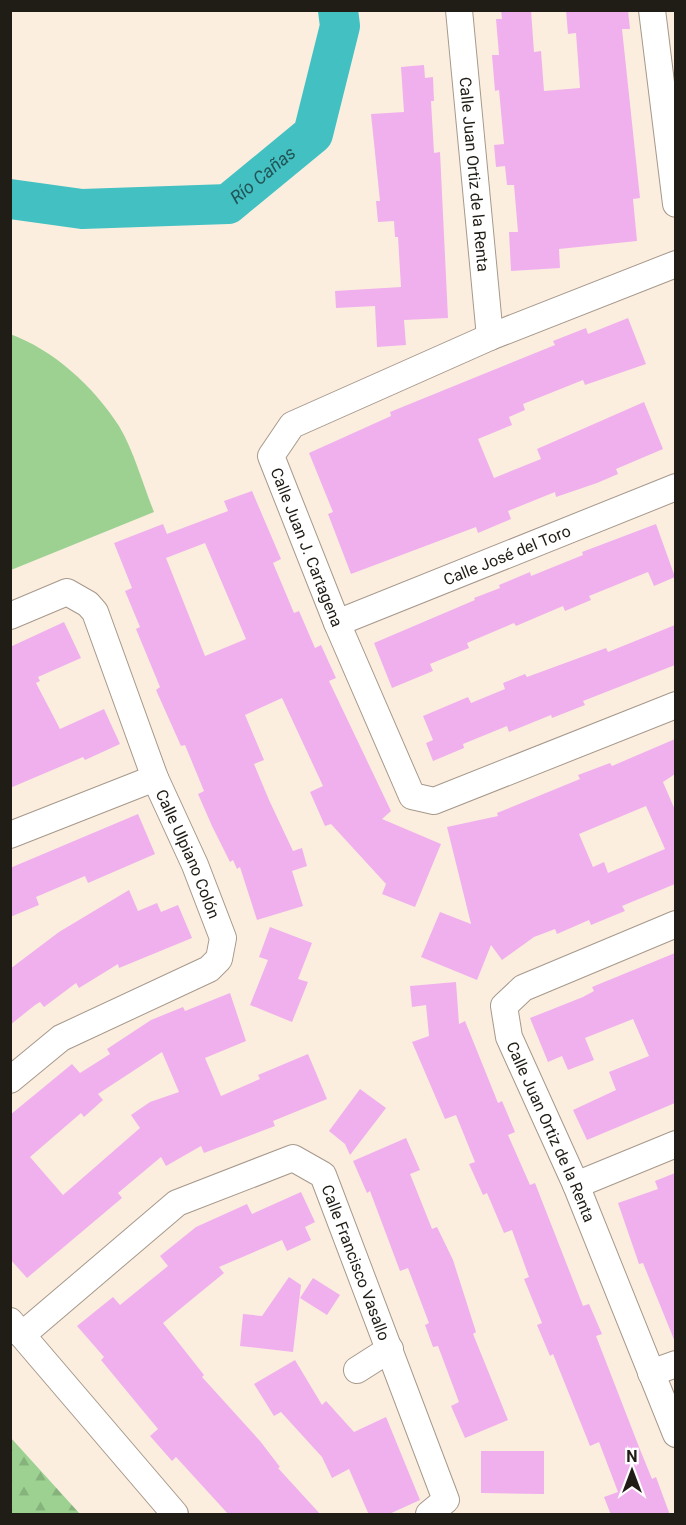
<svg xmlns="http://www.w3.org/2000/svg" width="686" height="1525" font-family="Roboto,sans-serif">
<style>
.forest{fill:url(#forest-firs)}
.park{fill:#9cd191}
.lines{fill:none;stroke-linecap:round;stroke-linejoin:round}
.river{stroke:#43c0c2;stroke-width:40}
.building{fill:#f0b0ed;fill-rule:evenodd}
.minor-casing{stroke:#a6998b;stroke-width:28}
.minor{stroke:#fff;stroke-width:26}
.labels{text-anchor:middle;stroke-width:6;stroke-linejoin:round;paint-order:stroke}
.street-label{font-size:16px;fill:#201c16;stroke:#fdfdfd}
.water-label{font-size:18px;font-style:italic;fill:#215556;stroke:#fdfdfd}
</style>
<defs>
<pattern id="forest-firs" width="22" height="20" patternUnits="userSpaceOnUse" patternTransform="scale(1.5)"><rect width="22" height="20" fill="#9cd191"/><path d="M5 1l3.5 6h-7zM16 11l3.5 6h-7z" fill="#86b37c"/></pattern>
</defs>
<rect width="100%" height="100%" fill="#fbeedf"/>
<polygon class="forest" points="11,1438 80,1514 11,1514"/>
<path class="park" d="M10 334C54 350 94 387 119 426 134 451 143 485 154 512L11 570Z"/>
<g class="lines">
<path class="river" id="s1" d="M10 199 82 209 228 204 313 134 340 26 338 10"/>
</g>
<g class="building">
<polygon points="501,10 531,10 534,52 541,51 544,91 580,88 576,33 568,34 566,10 628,10 630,29 622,29 640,198 633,199 637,241 559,249 560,268 511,271 509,232 518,232 514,185 507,185 505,166 496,167 494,145 504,144 499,90 495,91 492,55 499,55 496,19 502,19"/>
<polygon points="424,65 425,78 433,77 434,101 431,101 434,153 440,152 448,318 404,320 406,345 377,347 375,306 336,308 335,291 401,287 398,237 395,237 394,221 378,222 376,201 380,201 371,114 404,112 401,67"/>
<polygon points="628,318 646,364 585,385 583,380 523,404 525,410 509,417 512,425 478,439 494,478 541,459 537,449 644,402 663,449 616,469 618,474 597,483 556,497 555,492 508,511 511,519 478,533 476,527 351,574 328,514 333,512 309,453 391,416 390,412 555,345 553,341 586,328 588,334"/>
<path d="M252 491 281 559 273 563 294 613 299 611 315 648 321 645 336 678 329 681 391 811 382 819 441 844 415 907 382 894 386 884 331 824 325 826 310 792 323 786 282 698 245 715 264 760 254 764 269 800 293 851 302 848 307 866 292 871 303 906 257 920 240 867 237 869 233 860 230 862 212 826 198 794 204 791 185 745 181 746 156 690 160 687 136 629 140 627 125 591 132 588 114 543 163 524 167 534 228 511 224 501ZM205 543 246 639 205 656 166 558Z"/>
<polygon points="656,524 675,577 654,586 648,572 589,596 591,600 565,611 563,606 516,626 514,623 467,643 469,648 430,664 433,671 392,688 374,643 475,600 474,598 500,588 499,585 530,572 531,576 583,555 582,552"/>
<polygon points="64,622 81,658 38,677 40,681 36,683 60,729 104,709 120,744 85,760 83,757 10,788 10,647"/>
<polygon points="675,625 675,665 583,701 585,705 552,718 551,715 509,732 507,726 463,744 464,748 433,761 426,743 433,740 423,716 468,697 471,703 505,689 503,683 525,674 527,677 606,648 608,652"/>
<path d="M675 739V774L663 782 675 810V884L622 906 625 911 591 925 589 920 557 934 555 929 534 937 502 960 491 945 477 980 421 957 440 912 471 924 447 827 498 816 497 813 580 779 578 775 610 763 612 766ZM646 806 665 849 608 873 604 862 593 867 579 834Z"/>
<polygon points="138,814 155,854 88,883 85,876 36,897 39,905 10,917 10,868"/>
<polygon points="129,890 138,911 157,903 161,912 178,905 192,938 119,968 118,964 79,988 76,983 44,1007 40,1002 35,1005 10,1025 10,969 59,932"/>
<polygon points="270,927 312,943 298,979 308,982 292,1022 250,1005 268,960 259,957"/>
<polygon points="675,953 675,1103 587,1140 573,1110 616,1090 609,1072 649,1056 633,1019 585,1038 594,1060 568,1070 562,1056 548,1062 530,1018 583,997 594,991 592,987"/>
<polygon points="456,982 459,1024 465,1021 498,1103 502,1101 515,1132 508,1135 530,1185 535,1183 583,1306 589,1304 602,1334 596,1336 639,1447 652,1479 656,1477 670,1515 611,1515 604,1497 618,1492 599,1442 590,1446 553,1354 550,1356 537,1325 542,1323 524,1279 529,1277 512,1230 504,1233 487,1193 483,1195 469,1164 475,1162 456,1115 445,1119 412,1042 429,1036 426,1005 412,1007 410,986"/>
<path d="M230 993 246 1041 205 1058 221 1096 260 1079 258 1075 308 1054 327 1099 273 1121 275 1126 204 1153 201 1146 166 1166 161 1157 118 1193 122 1198 27 1278 10 1259V1115L72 1064 80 1073 110 1054 107 1049 151 1020 183 1007 185 1011ZM162 1052 179 1092 150 1102 131 1115 140 1128 63 1195 30 1157 81 1113 84 1117 103 1100 98 1094Z"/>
<polygon points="360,1089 386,1108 350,1155 345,1144 329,1131"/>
<polygon points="406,1138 420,1170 410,1174 432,1229 437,1227 453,1260 476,1332 473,1334 508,1420 465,1438 451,1406 459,1402 438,1346 433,1347 425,1325 429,1323 408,1268 400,1271 370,1191 367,1193 353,1161"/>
<polygon points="675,1173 675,1342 643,1263 639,1264 618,1203 658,1189 655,1181"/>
<polygon points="301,1192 315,1222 305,1227 311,1240 287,1251 282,1240 219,1267 224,1273 163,1323 204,1375 202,1377 260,1441 280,1467 278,1468 321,1515 229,1515 176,1457 172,1461 150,1436 158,1429 101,1360 104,1357 77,1326 113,1297 120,1305 168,1266 160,1256 196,1227 247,1204 252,1214"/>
<polygon points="289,1277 301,1285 293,1352 240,1346 243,1314 262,1316"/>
<polygon points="313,1278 340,1295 327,1315 300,1298"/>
<polygon points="295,1360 322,1405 326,1401 354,1432 386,1417 420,1500 387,1515 369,1515 349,1469 332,1478 322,1457 281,1412 274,1416 254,1384"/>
<polygon points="481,1451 544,1451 544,1494 481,1493"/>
</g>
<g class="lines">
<defs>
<g id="minor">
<path id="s2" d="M459 10 490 337"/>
<polyline points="652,10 676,204"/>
<path id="s3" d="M676 264 490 337 292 425 271 456 337 623 412 796 434 801 676 705"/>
<path id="s4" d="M10 616 67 592 88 604 95 612 155 778 195 865 223 938 219 959 209 969 61 1038 10 1080"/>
<path id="s5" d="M337 623 676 487"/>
<polyline points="10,835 155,778"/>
<path id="s6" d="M676 924 523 988 504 1006 509 1037 576 1185 676 1434"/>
<polyline points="576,1185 676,1144"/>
<polyline points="10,1321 175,1514"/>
<path id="s7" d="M22 1335 177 1203 293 1158 323 1175 446 1500 429 1514"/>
<polyline points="357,1370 390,1349"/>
<polyline points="651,1373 676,1364"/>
</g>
</defs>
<use href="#minor" class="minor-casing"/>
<use href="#minor" class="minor"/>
</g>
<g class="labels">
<g class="street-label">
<text dy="6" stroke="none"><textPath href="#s2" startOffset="165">Calle Juan Ortiz de la Renta</textPath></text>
<text dy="6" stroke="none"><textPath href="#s3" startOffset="552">Calle Juan J. Cartagena</textPath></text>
<text dy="6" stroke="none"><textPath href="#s5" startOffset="183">Calle José del Toro</textPath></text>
<text dy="6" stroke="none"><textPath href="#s4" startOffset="356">Calle Ulpiano Colón</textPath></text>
<text dy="6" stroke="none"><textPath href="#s6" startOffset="327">Calle Juan Ortiz de la Renta</textPath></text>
<text dy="6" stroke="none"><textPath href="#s7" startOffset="456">Calle Francisco Vasallo</textPath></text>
</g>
<g class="water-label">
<text dy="6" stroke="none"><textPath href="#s1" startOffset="264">Río Cañas</textPath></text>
</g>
</g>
<rect width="686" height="1525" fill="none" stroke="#201c16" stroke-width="24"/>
<g transform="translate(632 1471)" stroke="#fdfdfd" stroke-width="4.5" paint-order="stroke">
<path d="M0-4.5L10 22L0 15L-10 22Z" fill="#201c16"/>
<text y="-9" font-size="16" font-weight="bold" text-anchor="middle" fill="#201c16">N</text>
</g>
</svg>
